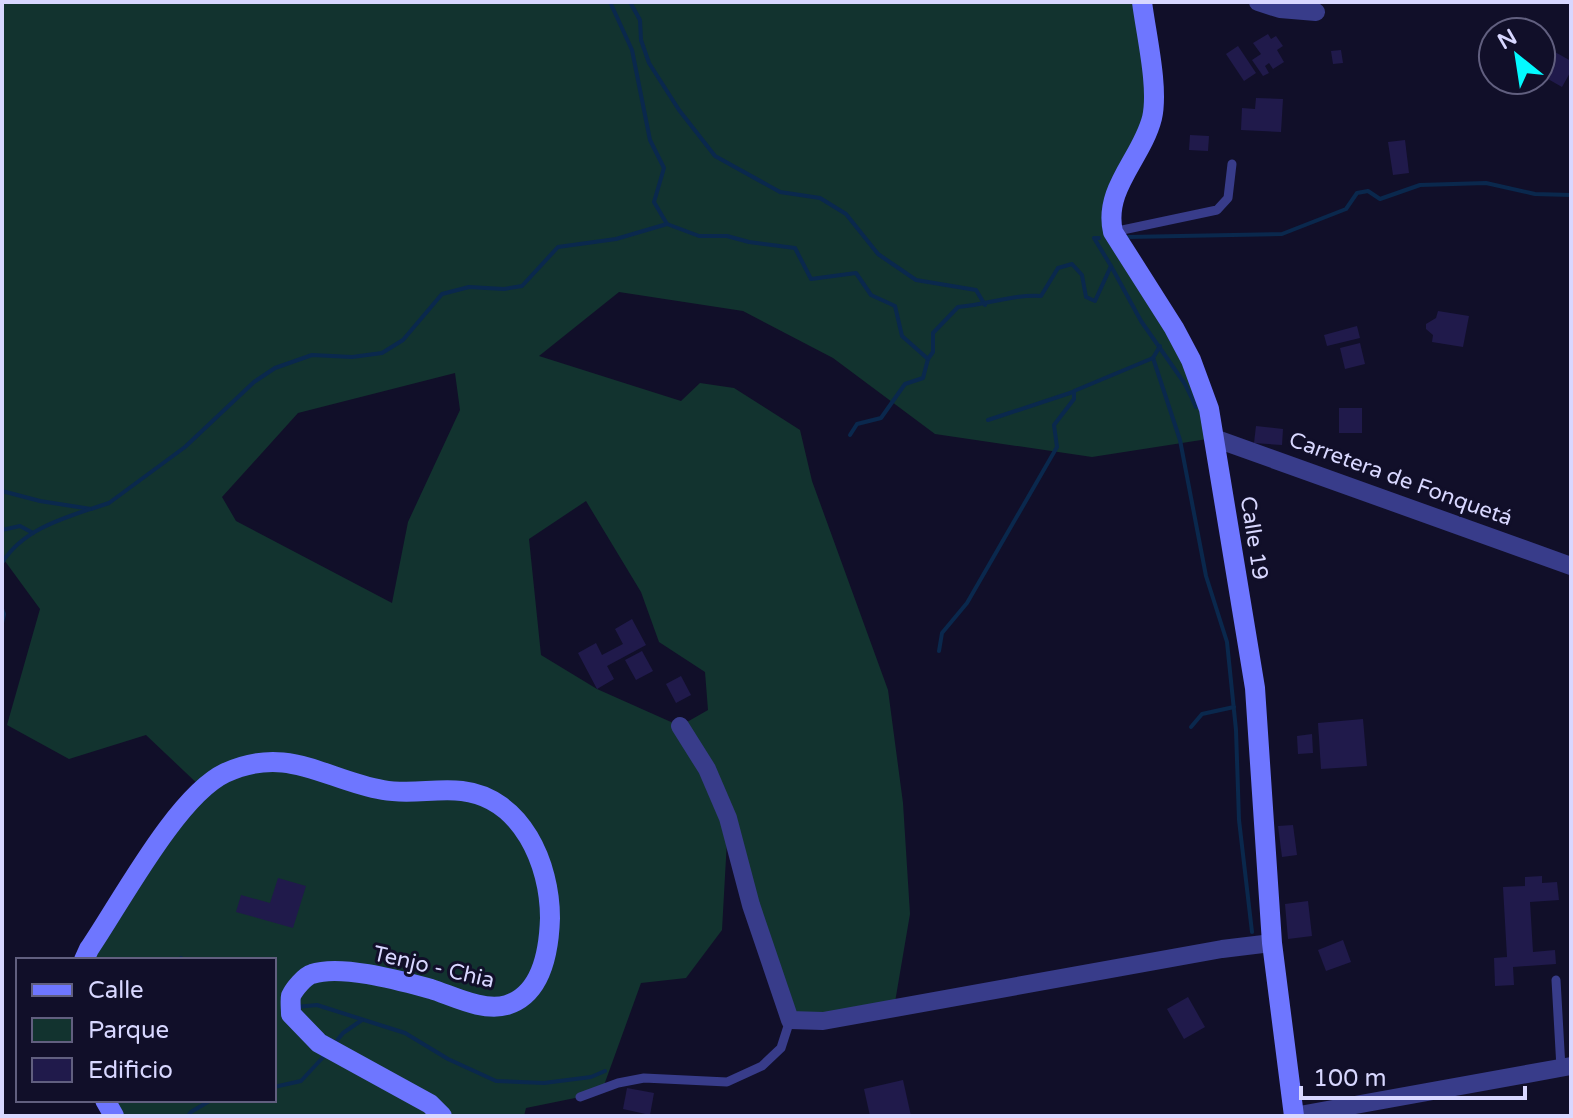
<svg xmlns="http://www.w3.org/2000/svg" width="1573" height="1118" font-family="'Varela Round',sans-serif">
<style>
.green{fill:#12332f;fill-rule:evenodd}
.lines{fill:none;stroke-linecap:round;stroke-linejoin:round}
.stream{stroke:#0a284d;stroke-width:4}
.building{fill:#201a4b}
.lane{stroke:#383c8a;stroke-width:9}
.street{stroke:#383c8a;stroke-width:18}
.secondary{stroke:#6e76ff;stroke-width:20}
.labels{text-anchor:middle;stroke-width:6;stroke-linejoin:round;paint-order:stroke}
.street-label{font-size:22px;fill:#d8d7ff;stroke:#110f29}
</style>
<rect width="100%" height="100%" fill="#110f29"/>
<path class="green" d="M2 2H1142L1154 97 1110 220 1174 328 1214 438 1092 457 935 434 833 358 743 311 619 292 539 356 681 401 700 383 734 388 800 430 812 481 888 690 903 803 910 914 894 1008 790 1020 728 822 722 930 686 978 641 983 603 1088 580 1097 526 1108 524 1116H114L105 1100H274V960H84L203 789 146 735 69 759 7 725 40 609 2 557ZM455 373 460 410 408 522 392 603 236 521 222 497 298 413ZM586 501 641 592 659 642 705 672 708 710 680 726 597 689 541 655 529 539Z"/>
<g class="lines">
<g class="stream">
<polyline points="610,2 632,50 650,140 664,168 654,202 667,224"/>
<polyline points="630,2 640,20 641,40 649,63 679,110 715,156 780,192 820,198 846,214 878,254 916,280 976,290 985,305"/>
<polyline points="1127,237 1282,234 1346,209 1357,193 1368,191 1380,199 1420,185 1486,183 1535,194 1571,195"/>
<polyline points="1111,266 1141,321 1185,384 1196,407"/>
<polyline points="1153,358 1180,440 1206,576 1227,642 1236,730 1239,820 1252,932"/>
<polyline points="988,420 1073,392"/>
<polyline points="850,435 857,424 881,418 905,384 923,378 928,359"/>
<path d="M2 491 40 501 91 509 109 503 185 447 254 382 275 368 312 355 352 357 382 353 403 340 442 294 469 287 504 289 522 286 558 247 616 239 667 224 699 236H727L749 242 795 248 811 279 856 273 871 295 895 306 902 336 928 359 933 352V333L958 307C985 305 1015 294 1041 296L1058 268 1072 264 1082 275 1086 297 1095 301 1111 266 1094 238H1099"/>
<polyline points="2,530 20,526 33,533"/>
<path d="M2 563C21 532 57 520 90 509"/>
<polyline points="2,609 4,614 2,623"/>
<polyline points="939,651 942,633 967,603 1057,447 1054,425 1074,399 1074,391 1153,358 1160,346"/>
<polyline points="1191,727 1202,714 1234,707"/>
<polyline points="181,958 183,960"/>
<polyline points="296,1007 317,1005 405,1033 448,1059 496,1081 544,1083 591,1077 605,1071"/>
<polyline points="335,1043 343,1033 362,1020"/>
<polyline points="274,1087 301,1081 327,1053"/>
<polyline points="188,1116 191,1112 211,1100"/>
</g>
</g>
<g class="building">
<polygon points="1268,34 1271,39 1276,36 1283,46 1277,50 1284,62 1273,69 1269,63 1265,66 1269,73 1263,76 1252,60 1261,54 1253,43"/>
<polygon points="1238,46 1256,73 1244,81 1226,54"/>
<polygon points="1546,47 1571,61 1571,71 1562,87 1541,75 1541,56"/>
<polygon points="1341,50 1343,63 1333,64 1331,51"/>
<polygon points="1256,98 1283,99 1281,132 1241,130 1242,108 1255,109"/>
<polygon points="1190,135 1209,136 1208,151 1189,150"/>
<polygon points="1405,140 1409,173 1393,175 1388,142"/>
<polygon points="1438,311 1469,316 1463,347 1432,342 1433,335 1426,329 1426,324 1436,318"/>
<polygon points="1357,326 1360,338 1327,346 1324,335"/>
<polygon points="1360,343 1365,364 1345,369 1340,348"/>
<rect x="1339" y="408" width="23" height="25"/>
<polygon points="1256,426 1283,429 1282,445 1254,443"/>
<polygon points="632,619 646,645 607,666 614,679 597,689 578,653 596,643 602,655 623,644 615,629"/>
<polygon points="642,651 653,671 636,680 625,660"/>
<polygon points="681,676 691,695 676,703 666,684"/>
<polygon points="1363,719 1367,766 1321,769 1318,723"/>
<polygon points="1312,734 1313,753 1298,754 1297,736"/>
<polygon points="1293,825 1297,855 1282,857 1278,826"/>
<polygon points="1542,876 1542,883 1557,882 1559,900 1530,902 1533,952 1555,950 1556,964 1513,967 1514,985 1495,986 1494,958 1507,957 1503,887 1525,886 1525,877"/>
<polygon points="278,878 306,886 293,928 236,912 241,895 270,903"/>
<polygon points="1308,901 1312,936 1288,939 1285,904"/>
<polygon points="1343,940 1351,962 1326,971 1318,950"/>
<polygon points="1188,997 1205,1027 1184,1039 1167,1009"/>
<polygon points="903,1080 911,1116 870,1116 864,1089"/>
<polygon points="627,1088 654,1093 650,1115 623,1109"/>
</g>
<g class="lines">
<g class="lane">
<polyline points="1113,232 1217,210 1228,198 1232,164"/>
<polyline points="1556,980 1561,1068"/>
<polyline points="580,1097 618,1083 644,1078 727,1082 762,1066 781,1048 790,1020"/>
</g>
<g class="street">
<polyline points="1258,2 1280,9 1316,12"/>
<polyline points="1214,438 1571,566"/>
<polyline points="680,726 707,769 728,818 751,905 790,1020 823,1021 1222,949 1272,943"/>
<polyline points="1294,1116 1571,1066"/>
</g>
<g class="secondary">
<path d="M1142 2C1146 34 1159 88 1152 118 1142 158 1103 189 1113 232L1174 328 1191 360 1209 409 1255 688 1272 943 1294 1116"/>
<path d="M84 960 89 949C121 902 177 796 225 773 288 744 325 780 383 790 409 795 436 788 462 791 522 798 550 864 550 918 549 950 542 994 507 1005 483 1012 453 996 431 989 401 981 341 964 312 974 305 976 294 989 291 996 290 1000 291 1009 291 1014L319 1043 430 1104 442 1116"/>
<polyline points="105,1100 114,1116"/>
</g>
</g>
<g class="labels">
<g class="street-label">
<text transform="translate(1401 478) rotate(20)" y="8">Carretera de Fonquetá</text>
<text transform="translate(1255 538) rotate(81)" y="8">Calle 19</text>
<text transform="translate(434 966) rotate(13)" y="8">Tenjo - Chia</text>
</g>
</g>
<rect width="1573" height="1118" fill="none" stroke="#d8d7ff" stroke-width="8"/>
<rect x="16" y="958" width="260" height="144" fill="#110f29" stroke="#615f7f" stroke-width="2"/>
<rect x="32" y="984" width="40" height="12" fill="#6e76ff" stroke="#615f7f" stroke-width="2"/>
<text x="88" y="998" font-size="24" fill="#d8d7ff">Calle</text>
<rect x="32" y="1018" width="40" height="24" fill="#12332f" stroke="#615f7f" stroke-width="2"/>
<text x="88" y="1038" font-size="24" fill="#d8d7ff">Parque</text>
<rect x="32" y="1058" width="40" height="24" fill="#201a4b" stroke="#615f7f" stroke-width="2"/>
<text x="88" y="1078" font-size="24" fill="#d8d7ff">Edificio</text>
<g transform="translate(1517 56) rotate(330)"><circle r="38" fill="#110f29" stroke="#615f7f" stroke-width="2"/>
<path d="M0-6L14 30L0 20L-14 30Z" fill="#03faff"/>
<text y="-12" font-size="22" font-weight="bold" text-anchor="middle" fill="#d8d7ff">N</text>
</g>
<path d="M1301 1086v12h224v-12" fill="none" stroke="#d8d7ff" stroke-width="4"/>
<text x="1313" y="1086" font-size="24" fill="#d8d7ff" stroke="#110f29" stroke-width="6" paint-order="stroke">100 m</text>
</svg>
